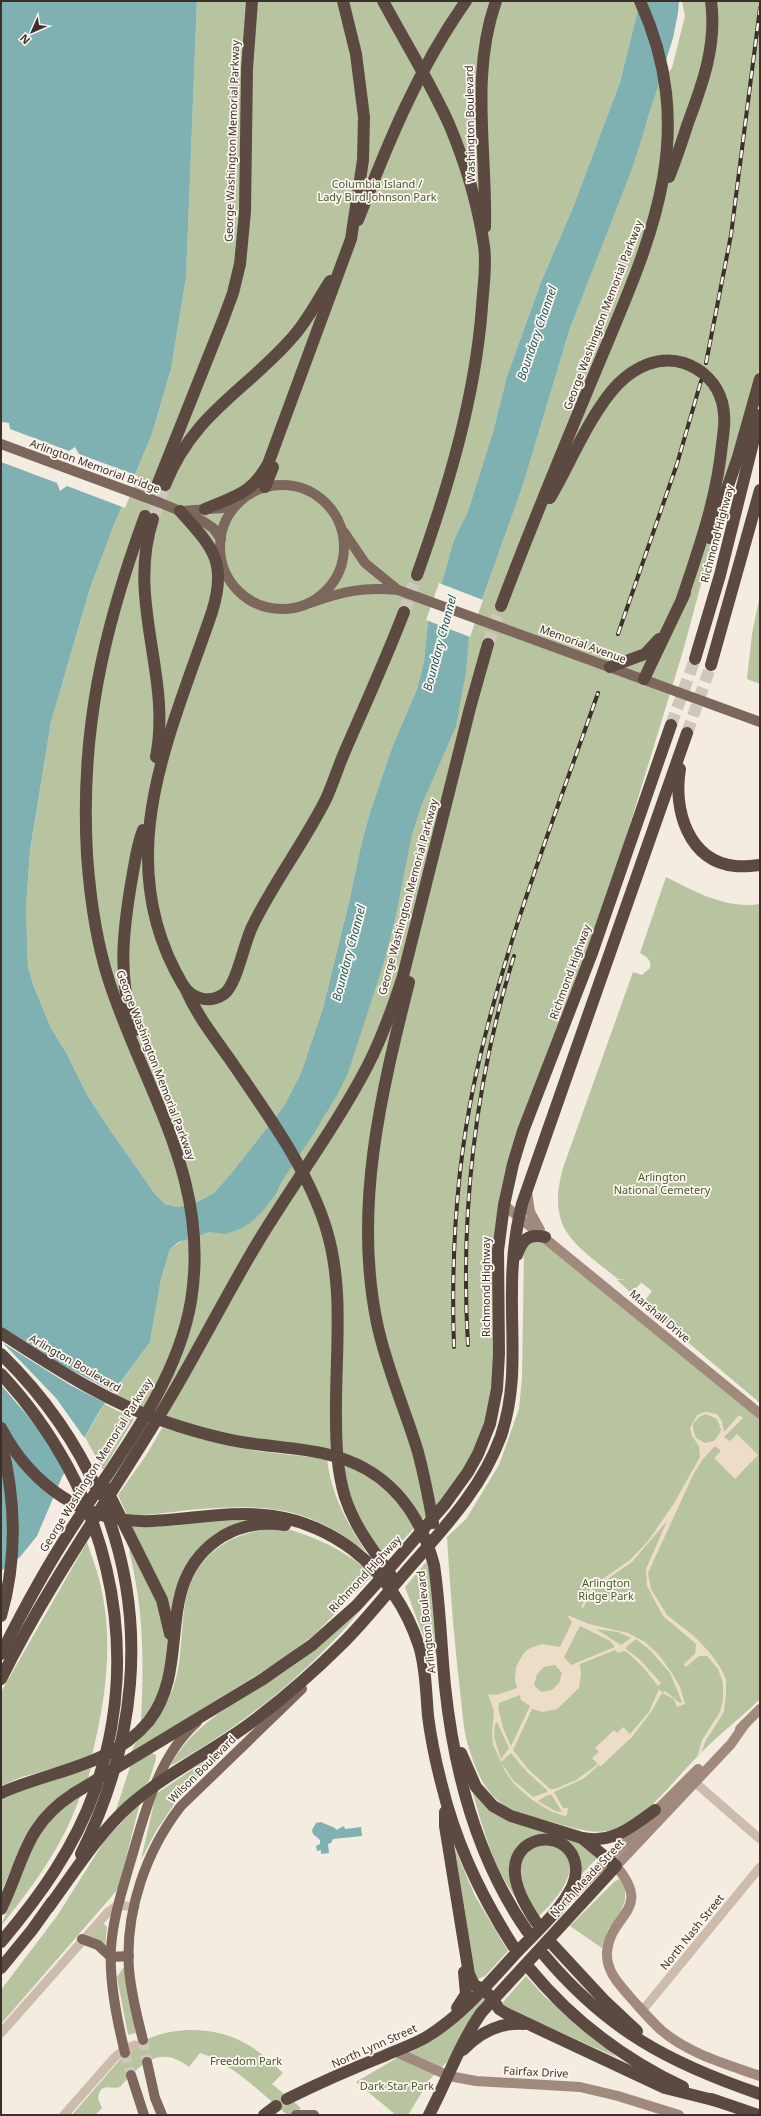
<svg xmlns="http://www.w3.org/2000/svg" width="761" height="2116" font-family="'Noto Sans',sans-serif">
<style>
.green{fill:#b8c4a0}
.plaza{fill:#ecdcc8;fill-rule:evenodd}
.water{fill:#7fb0b2}
.pier{fill:#f4ebe1}
.lines{fill:none;stroke-linecap:round;stroke-linejoin:round}
.primary-tunnel{stroke:#cfc6bd;stroke-width:10;stroke-dasharray:10 5;stroke-linecap:butt}
.highway-tunnel{stroke:#cfc6bd;stroke-width:12;stroke-dasharray:12 6;stroke-linecap:butt}
.street{stroke:#cdbbac;stroke-width:9}
.secondary{stroke:#a18a7d;stroke-width:10}
.primary{stroke:#7d675c;stroke-width:10}
.highway{stroke:#5c4a42;stroke-width:12}
.rail-casing{stroke:#3b302b;stroke-width:4}
.rail{stroke:#fbf5ee;stroke-width:2.5;stroke-dasharray:8;stroke-linecap:butt}
.labels{text-anchor:middle;stroke-width:3.5;stroke-linejoin:round;paint-order:stroke}
.street-label{font-size:11px;fill:#3b302b;stroke:#fbf5ee}
.park-label{font-size:11px;fill:#4a5a2e;stroke:#fbf5ee}
.water-label{font-size:12px;font-style:italic;fill:#1f5a5e;stroke:#fbf5ee}
</style>
<rect width="100%" height="100%" fill="#f4ebe1"/>
<g class="green">
<polygon points="197,1 640,1 620,82 574,205 541,282 507,376 493,432 468,511 453,542 444,576 428,620 424,661 417,689 393,745 371,809 362,841 349,902 323,1008 301,1073 284,1106 229,1176 214,1193 191,1205 176,1207 165,1204 155,1194 110,1130 87,1095 68,1056 51,1028 34,987 28,967 26,909 30,850 51,722 90,588 114,525 152,434 171,369 186,278"/>
<polygon points="682,1 760,1 760,366 683,651 586,968 504,1205 490,1424 445,1504 418,1522 363,1467 208,1431 109,1398 150,1342 161,1279 170,1249 266,1187 421,787 469,636 523,485 570,328 649,116 656,88 672,68 685,16"/>
<polygon points="760,595 760,684 747,679 752,634"/>
<path d="M666 877C696 892 725 909 760 904V1403L659 1318 654 1319 647 1313 649 1309 648 1304 644 1302 652 1291 639 1281 641 1283 634 1290 629 1291 617 1280 626 1279H618C574 1243 546 1230 563 1168L633 972 642 975 650 968C651 959 647 957 640 953Z"/>
<path d="M535 1240 542 1242 548 1246 760 1420V1699C741 1718 719 1734 700 1754 677 1776 658 1804 631 1822 606 1838 583 1831 556 1823 535 1817 511 1813 495 1798 480 1783 473 1762 467 1742 463 1726 462 1707 460 1691 454 1640 450 1588 447 1537L466 1519 499 1465 519 1409 522 1378 524 1252 528 1243Z"/>
<polygon points="104,1404 134,1419 103,1470 85,1437"/>
<path d="M162 1428 256 1451 327 1459C331 1494 347 1523 366 1552 309 1507 270 1504 200 1509 175 1511 151 1516 127 1515L118 1495 147 1454Z"/>
<path d="M344 1464C377 1481 397 1495 414 1528L385 1560C365 1528 348 1502 344 1464Z"/>
<polygon points="258,1519 206,1544 172,1617 131,1526"/>
<path d="M284 1528C317 1537 348 1552 373 1575L315 1634 284 1658 131 1753C135 1740 144 1735 152 1725 161 1714 168 1701 173 1688 183 1660 180 1632 185 1604 193 1552 235 1529 284 1528Z"/>
<path d="M87 1542C91 1555 97 1569 100 1583 114 1641 106 1698 92 1755L79 1761 22 1777 1 1786V1692Z"/>
<path d="M133 1546 153 1585 168 1639 162 1685 151 1709 141 1723C144 1663 144 1610 129 1551Z"/>
<polygon points="427,1561 432,1578 437,1653 430,1654 405,1587"/>
<path d="M359 1612C306 1676 242 1726 170 1766 198 1715 252 1696 297 1663 318 1647 338 1629 359 1612Z"/>
<polygon points="227,1746 177,1800 156,1831 141,1860 156,1794"/>
<polygon points="151,1753 156,1755 156,1759 149,1781 115,1813 131,1764"/>
<path d="M91 1768 88 1778C31 1810 26 1837 1 1893V1797Z"/>
<path d="M471 1786 482 1800 583 1842 599 1856 582 1874 578 1856 539 1835 519 1845 509 1866 518 1901C493 1868 482 1826 471 1786Z"/>
<path d="M81 1794C64 1844 34 1885 1 1926L29 1854 44 1826 61 1809Z"/>
<polygon points="140,1803 118,1889 1,2024 1,1990 57,1916 105,1840"/>
<path d="M547 1844C551 1845 558 1847 561 1850 585 1871 552 1904 537 1918L520 1877V1863L530 1848Z"/>
<polygon points="455,1849 475,1896 508,1951 485,1976 476,1980"/>
<polygon points="619,1879 625,1886 625,1901 620,1913 608,1929 602,1948 570,1926 614,1882"/>
<polygon points="103,1923 107,1927 105,1946 91,1937"/>
<polygon points="123,1968 125,1970 136,2033 128,2035 117,1977"/>
<polygon points="526,1976 544,1996 618,2058 511,2010 502,2003"/>
<polygon points="482,1995 486,1999 470,2019 448,2061 430,2079 408,2115 396,2115 356,2082 395,2059 421,2047 441,2033"/>
<path d="M186 2030C229 2029 253 2044 283 2073L272 2084 301 2108 294 2115H287C261 2093 233 2064 200 2053L189 2067C159 2044 141 2064 120 2087 111 2090 100 2081 98 2099L102 2108 95 2115H72L124 2055C143 2038 161 2032 186 2030Z"/>
</g>
<g class="plaza">
<path d="M705 1412 717 1414 722 1421 724 1432 739 1415 743 1418 724 1437 730 1441 737 1434 758 1455 735 1479 714 1458 721 1451 715 1446 703 1459 694 1473 648 1573 651 1589 667 1615 694 1636 711 1654 720 1667 726 1679V1693L724 1712 705 1742 702 1752 697 1757 702 1740 720 1712 723 1699V1683L718 1669 707 1656H699L686 1667 685 1666 684 1664 695 1654 696 1644 663 1616 647 1586 646 1569 667 1521 632 1562 593 1589 583 1608 581 1607 591 1587 630 1560 648 1541 673 1505 700 1457 699 1446 692 1436 690 1428 697 1415ZM706 1414 717 1419 721 1429 720 1433 714 1441 705 1443 696 1438 693 1429V1424L699 1417Z"/>
<path d="M567 1615 589 1624 628 1633 645 1642 659 1655 672 1673 680 1687 685 1704 677 1707 674 1699 662 1693 651 1712 632 1737 601 1766 599 1765 583 1779 554 1792 563 1808H568L567 1815 565 1816 552 1812 531 1799 514 1784 505 1771 493 1744 492 1733 494 1711 488 1694 496 1695 517 1688 515 1680 516 1667 523 1654 528 1649 542 1644 560 1647 572 1622ZM580 1626 610 1641 615 1647 571 1665 564 1657ZM596 1629 618 1632 631 1638 621 1645ZM636 1639 650 1650 670 1673 682 1702 680 1703 665 1691 663 1693 659 1689 649 1712 630 1734 623 1727 617 1733 614 1730 595 1748 599 1752 592 1758 598 1764 576 1780 555 1789H550L528 1769 513 1750 532 1709 543 1712 557 1709 579 1688 581 1674 580 1664 615 1650 618 1653 624 1651 627 1652 642 1666 658 1686 661 1683 639 1659 625 1648ZM555 1665 562 1673 559 1683 552 1690 541 1692 534 1685 537 1674 544 1667ZM520 1695 521 1700 530 1706 511 1746 503 1728 498 1707 499 1703ZM497 1722 509 1748 501 1759 494 1737 495 1724ZM511 1753 527 1772 547 1790V1792L533 1797 513 1780 501 1762ZM547 1795H552L562 1812 555 1811 538 1801Z"/>
</g>
<g class="water">
<polygon points="1,1 197,1 186,278 171,369 152,434 114,525 90,588 51,722 30,850 26,909 28,967 34,987 51,1028 68,1056 87,1095 110,1130 155,1194 165,1204 176,1207 191,1205 214,1193 229,1176 284,1106 301,1073 323,1008 349,902 362,841 371,809 393,745 417,689 424,661 428,620 444,576 453,542 468,511 493,432 507,376 541,282 574,205 620,82 640,1 679,1 678,13 673,38 633,166 570,328 523,485 469,636 466,672 456,726 422,804 412,834 394,924 383,965 348,1073 337,1095 311,1138 282,1181 275,1195 262,1212 250,1223 240,1229 225,1234 209,1232 179,1242 170,1249 161,1279 150,1342 100,1410 62,1477 37,1536 20,1557 1,1571"/>
<polygon points="321,1822 335,1828 336,1830 344,1826 345,1829 361,1827 362,1836 333,1839 331,1843 328,1844 329,1853 321,1854 321,1850 317,1851 316,1846 320,1844 320,1840 313,1834 312,1830 316,1823"/>
</g>
<g class="pier">
<polygon points="3,422 9,423 10,429 69,451 75,447 79,454 138,476 125,508 67,486 60,491 57,483 1,462 1,424"/>
<polygon points="439,583 483,600 470,637 426,620"/>
<polygon points="1,1326 62,1365 115,1393 107,1404 70,1385 3,1343 56,1398 86,1440 67,1473 39,1429 1,1385"/>
</g>
<g class="lines">
<g class="primary-tunnel">
<polyline points="143,2040 147,2062"/>
<polyline points="125,2053 131,2075"/>
</g>
<g class="highway-tunnel">
<polyline points="153,519 165,485"/>
<polyline points="404,612 417,575"/>
<polyline points="488,644 501,606"/>
<polyline points="671,725 695,659"/>
<polyline points="687,733 711,665"/>
</g>
<g class="street">
<polyline points="690,1778 760,1839"/>
<polyline points="642,2011 760,1867"/>
<polyline points="1,2033 108,1912 118,1905 135,1907"/>
<polyline points="64,2115 115,2057 125,2049 135,2045"/>
</g>
<g class="secondary">
<polyline points="527,1192 530,1212 540,1230"/>
<polyline points="504,1205 760,1414"/>
<path d="M745 1724 731 1744 616 1866C654 1911 610 1913 607 1952 606 1971 618 1983 630 1997 640 2008 650 2020 661 2030 689 2054 726 2064 760 2076"/>
<polyline points="740,1729 760,1709"/>
<polyline points="567,1900 698,1769"/>
<polyline points="394,2051 449,2076 476,2081 580,2087 618,2096 679,2115"/>
</g>
<g class="primary">
<polyline points="1,444 161,503 201,520 213,528 221,539"/>
<circle cx="282" cy="547" r="62"/>
<polyline points="182,511 223,508 240,501"/>
<polyline points="344,532 365,563 398,590"/>
<path d="M310 603C344 591 362 587 398 590L760 722"/>
<polyline points="82,1939 98,1945 111,1957 129,1956"/>
<path d="M143 2040C137 2017 131 1993 129 1969 125 1911 146 1851 181 1806L302 1689"/>
<path d="M125 2053C117 2020 109 1982 111 1948 113 1918 122 1891 130 1863 145 1813 157 1758 197 1722"/>
<polyline points="147,2062 155,2098 162,2115"/>
<polyline points="131,2075 144,2115"/>
<polyline points="296,2115 314,2115"/>
</g>
<g class="highway">
<path d="M383 1C405 42 430 82 449 124 465 162 478 205 484 246 487 266 483 288 482 307 475 399 448 488 417 575"/>
<path d="M669 177C676 160 682 141 688 123 703 83 717 44 711 1"/>
<path d="M358 220C388 143 418 69 466 1"/>
<path d="M485 227C487 151 470 75 496 1"/>
<polyline points="158,483 223,320 233,293 240,264 245,212 247,69 252,1"/>
<path d="M165 485C193 414 244 392 291 339 307 322 317 301 330 281"/>
<polyline points="265,487 273,467"/>
<path d="M550 498C570 464 591 412 618 384 635 367 659 355 684 363 702 369 717 383 722 402 726 416 724 430 722 444 717 498 699 548 682 599"/>
<path d="M205 509C234 496 251 495 268 464L351 239 363 160 364 117 356 54 343 1"/>
<path d="M180 511C212 547 228 561 212 612 170 736 108 859 183 985 192 999 209 1004 224 994 237 984 244 943 252 927 273 883 304 843 326 799 333 784 338 767 345 751 365 705 386 659 404 612"/>
<path d="M153 519C126 601 172 676 156 757"/>
<polyline points="710,538 738,457 760,379"/>
<path d="M501 606C529 531 560 457 591 382 645 251 704 142 640 1"/>
<polyline points="695,659 720,575 760,415"/>
<polyline points="711,665 760,490"/>
<polyline points="610,667 645,654 659,639"/>
<polyline points="644,679 685,593"/>
<path d="M680 769C673 809 688 861 735 866 744 867 752 866 760 865"/>
<path d="M409 982C381 1094 353 1208 377 1323 386 1367 405 1409 418 1452 424 1475 429 1500 433 1523"/>
<path d="M186 990C197 1015 213 1036 229 1058 265 1111 307 1167 326 1228 345 1289 335 1355 336 1417 336 1444 337 1471 345 1497 355 1528 374 1551 392 1577"/>
<path d="M135 1030C117 979 123 930 132 878 135 862 137 845 143 830"/>
<path d="M517 1255C522 1240 528 1233 545 1237"/>
<path d="M1 1333C54 1367 106 1402 166 1422 193 1431 220 1439 248 1443 274 1447 301 1448 326 1454 385 1467 419 1509 434 1565 440 1605 441 1645 445 1686 454 1772 477 1859 527 1931"/>
<path d="M1 1354C43 1395 76 1441 99 1494"/>
<path d="M1 1374C106 1486 146 1644 95 1790 75 1847 40 1896 1 1942"/>
<path d="M1 1428C31 1485 85 1524 152 1521 192 1519 233 1510 273 1516 302 1520 331 1533 353 1550 384 1574 407 1609 419 1646 426 1668 426 1693 428 1716 431 1740 436 1763 442 1786 456 1844 481 1896 513 1946"/>
<path d="M1 1441C16 1500 18 1557 1 1616"/>
<polyline points="106,1488 162,1600 170,1634"/>
<path d="M1 1654C22 1612 44 1571 70 1531 115 1461 177 1385 191 1301 211 1178 145 1092 109 981 96 941 90 897 87 855 80 732 103 630 145 516"/>
<path d="M1 1679C49 1582 112 1495 167 1403 200 1348 228 1291 261 1237 296 1180 336 1126 367 1067 382 1038 393 1007 403 976L470 708 488 644"/>
<path d="M1 1793C52 1770 111 1767 149 1721 194 1663 150 1581 223 1536 242 1525 264 1522 285 1525"/>
<polyline points="445,1812 445,1826 469,1974 474,1985 483,1989 493,1999 499,2009 507,2014 665,2088 717,2101"/>
<path d="M582 1838C612 1844 632 1827 655 1810"/>
<path d="M81 1854C135 1746 149 1626 106 1511"/>
<path d="M48 1908C74 1873 97 1835 129 1806 166 1773 212 1752 252 1722 284 1698 315 1671 344 1642 367 1619 387 1593 409 1568 445 1527 482 1488 501 1436 518 1385 511 1340 512 1289 512 1260 515 1232 522 1204L687 733"/>
<path d="M1 1909C24 1862 24 1826 73 1794L263 1679 312 1645 356 1606 375 1585 445 1504 468 1472 478 1454 490 1424 497 1389 499 1354 498 1251 504 1205 513 1164 523 1131 592 953 671 725"/>
<polyline points="553,1945 604,2000 637,2031"/>
<path d="M544 1955C607 2030 669 2063 760 2094"/>
<polyline points="1,1968 32,1930 52,1902"/>
<path d="M530 1969C572 2020 624 2059 683 2087"/>
<polyline points="457,2008 466,1994 464,1972"/>
<path d="M463 2050C480 2032 499 2022 524 2024"/>
<path d="M287 2099C319 2083 351 2069 384 2056 399 2049 414 2045 428 2036 464 2014 491 1980 520 1949 538 1930 560 1911 572 1887 577 1875 578 1861 569 1850 552 1830 517 1840 515 1867 513 1885 526 1907 536 1922"/>
<polyline points="711,2099 758,2115"/>
<polyline points="264,2115 276,2106"/>
<path d="M429 2115C447 2081 459 2045 481 2013L616 1866 582 1838 511 1816 493 1806 476 1787 461 1753"/>
</g>
<defs>
<g id="rail">
<polyline points="706,363 731,235 760,8"/>
<polyline points="618,634 677,464 701,381"/>
<path d="M468 1345C460 1215 475 1081 514 956"/>
<path d="M454 1347C451 1259 456 1170 474 1084 502 950 553 822 598 693"/>
</g>
</defs>
<use href="#rail" class="rail-casing"/>
<use href="#rail" class="rail"/>
</g>
<g class="labels">
<g class="street-label">
<text transform="translate(470 124) rotate(-91)" y="4">Washington Boulevard</text>
<text transform="translate(232 141) rotate(-88)" y="4">George Washington Memorial Parkway</text>
<text transform="translate(603 315) rotate(-69)" y="4">George Washington Memorial Parkway</text>
<text transform="translate(95 466) rotate(20)" y="4">Arlington Memorial Bridge</text>
<text transform="translate(717 534) rotate(-75)" y="4">Richmond Highway</text>
<text transform="translate(583 644) rotate(20)" y="4">Memorial Avenue</text>
<text transform="translate(408 897) rotate(-75)" y="4">George Washington Memorial Parkway</text>
<text transform="translate(570 972) rotate(-70)" y="4">Richmond Highway</text>
<text transform="translate(156 1065) rotate(69)" y="4">George Washington Memorial Parkway</text>
<text transform="translate(486 1287) rotate(-90)" y="4">Richmond Highway</text>
<text transform="translate(660 1316) rotate(40)" y="4">Marshall Drive</text>
<text transform="translate(75 1363) rotate(30)" y="4">Arlington Boulevard</text>
<text transform="translate(96 1465) rotate(-58)" y="4">George Washington Memorial Parkway</text>
<text transform="translate(365 1574) rotate(-47)" y="4">Richmond Highway</text>
<text transform="translate(426 1622) rotate(-96)" y="4">Arlington Boulevard</text>
<text transform="translate(202 1769) rotate(-45)" y="4">Wilson Boulevard</text>
<text transform="translate(587 1878) rotate(-47)" y="4">North Meade Street</text>
<text transform="translate(692 1932) rotate(-51)" y="4">North Nash Street</text>
<text transform="translate(374 2046) rotate(-24)" y="4">North Lynn Street</text>
<text transform="translate(536 2072) rotate(3)" y="4">Fairfax Drive</text>
</g>
<g class="park-label">
<text x="377" y="188">Columbia Island /<tspan x="377" dy="13">Lady Bird Johnson Park</tspan></text>
<text x="662" y="1181">Arlington<tspan x="662" dy="13">National Cemetery</tspan></text>
<text x="606" y="1587">Arlington<tspan x="606" dy="13">Ridge Park</tspan></text>
<text x="246" y="2065">Freedom Park</text>
<text x="397" y="2090">Dark Star Park</text>
</g>
<g class="water-label">
<text transform="translate(537 333) rotate(-71)" y="4">Boundary Channel</text>
<text transform="translate(440 643) rotate(-75)" y="4">Boundary Channel</text>
<text transform="translate(349 953) rotate(-75)" y="4">Boundary Channel</text>
</g>
</g>
<rect width="761" height="2116" fill="none" stroke="#3b302b" stroke-width="4"/>
<g transform="translate(32 32) rotate(225)" stroke="#fbf5ee" stroke-width="3" paint-order="stroke">
<path d="M0-3L7 15L0 10L-7 15Z" fill="#3b302b"/>
<text y="-6" font-size="11" font-weight="bold" text-anchor="middle" fill="#3b302b">N</text>
</g>
</svg>
